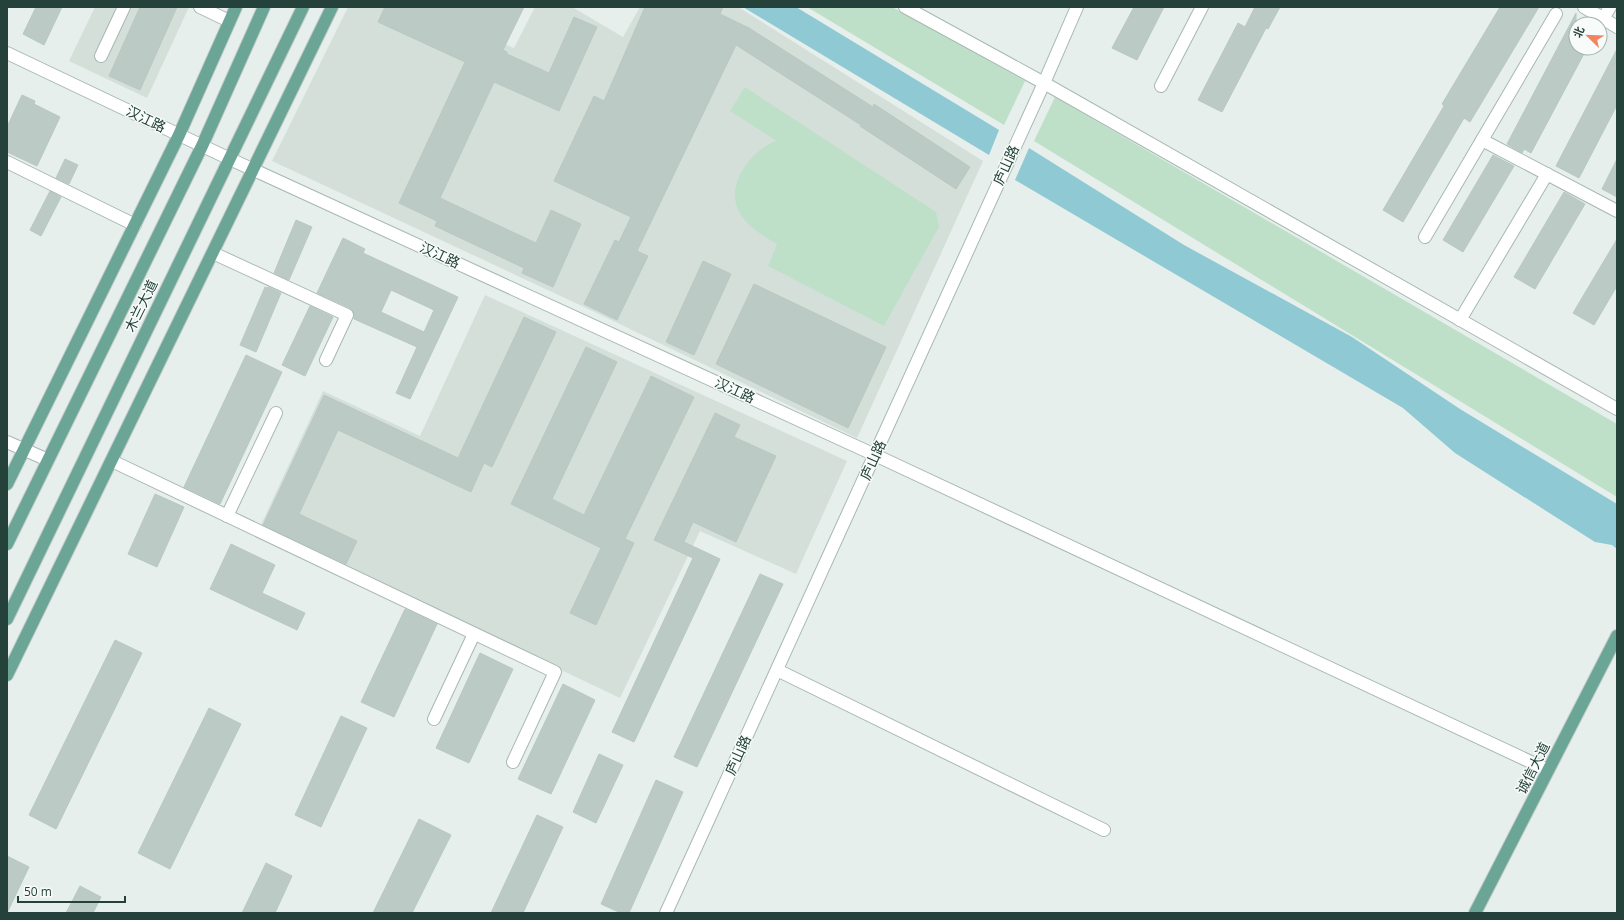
<svg xmlns="http://www.w3.org/2000/svg" width="1624" height="920" font-family="'Open Sans','Noto Sans SC',sans-serif">
<style>
.built{fill:#d4dfda}
.green{fill:#bfe0c8}
.water{fill:#8ec9d4}
.building{fill:#bbcac4;stroke:#b8c9c2;fill-rule:evenodd}
.lines{fill:none;stroke-linecap:round;stroke-linejoin:round}
.minor-casing{stroke:#a8b8b2;stroke-width:14}
.major-casing{stroke:#c2cac8;stroke-width:14}
.minor{stroke:#fff;stroke-width:12}
.major{stroke:#6aa596;stroke-width:12}
.labels{text-anchor:middle;stroke-width:3;stroke-linejoin:round;paint-order:stroke}
.street-label{font-size:14px;fill:#24423a;stroke:#f7fbf9}
</style>
<rect width="100%" height="100%" fill="#e6efeb"/>
<g class="built">
<polygon points="95,7 189,7 147,98 69,61"/>
<polygon points="348,7 419,7 514,48 535,7 572,7 623,37 640,7 738,7 983,161 857,438 582,306 272,161"/>
<polygon points="485,295 847,461 796,574 700,531 620,698 420,603 259,529 323,391 420,436"/>
</g>
<g class="green">
<polygon points="807,7 892,7 1025,81 1004,125"/>
<path d="M745 87 936 212 939 227 884 326 768 266 777 244C763 236 744 225 738 209 727 186 747 158 766 146 770 144 773 141 777 141L730 111Z"/>
<polygon points="1055,97 1617,424 1617,497 1034,141"/>
</g>
<g class="water">
<polygon points="743,7 796,7 999,130 989,155"/>
<polygon points="1029,148 1184,245 1352,337 1460,409 1617,504 1617,549 1612,545 1595,542 1455,453 1403,408 1015,180"/>
</g>
<g class="building">
<polygon points="36,7 62,7 44,45 23,34"/>
<polygon points="140,7 177,7 140,90 109,76"/>
<polygon points="385,7 524,7 503,50 507,52 507,54 549,73 574,17 597,27 559,111 494,82 440,198 536,243 551,210 581,224 553,287 522,273 524,268 435,226 437,221 399,203 465,62 378,22"/>
<polygon points="645,7 723,7 720,14 749,28 873,107 874,104 970,167 956,189 860,126 861,125 736,45 637,251 648,256 617,320 584,304 615,240 619,242 631,217 554,181 594,96 604,101"/>
<polygon points="1134,7 1164,7 1137,60 1112,48"/>
<polygon points="1255,7 1280,7 1268,29 1266,28 1222,112 1198,100 1238,23 1245,27"/>
<polygon points="1500,7 1539,7 1470,122 1464,118 1403,222 1383,210 1444,106 1442,104"/>
<polygon points="1576,13 1576,48 1587,48 1531,153 1524,149 1522,153 1507,144"/>
<polygon points="1617,49 1617,105 1579,178 1556,166"/>
<polygon points="22,95 35,101 34,104 60,117 37,166 7,152 7,127"/>
<polygon points="1493,155 1514,166 1463,252 1443,240"/>
<polygon points="65,159 78,165 69,184 56,178"/>
<polygon points="1617,159 1617,197 1602,189"/>
<polygon points="50,191 61,197 41,236 30,230"/>
<polygon points="1564,192 1585,204 1535,289 1514,277"/>
<polygon points="296,220 312,227 289,280 274,273"/>
<path d="M343 238 365 249 363 253 458 297 410 399 396 393 417 347 354 319V314L350 308 317 293ZM391 290 434 310 424 332 381 312Z"/>
<polygon points="1617,239 1617,286 1594,325 1573,313"/>
<polygon points="703,261 731,274 694,355 666,342"/>
<polygon points="754,284 886,347 848,428 716,364"/>
<polygon points="265,287 267,288 268,287 281,293 256,352 240,345"/>
<polygon points="310,306 333,317 305,376 282,365"/>
<polygon points="524,317 556,332 492,467 484,463 471,492 338,430 299,514 357,541 346,564 263,525 324,395 458,458"/>
<polygon points="586,347 617,362 552,499 584,515 651,376 694,397 625,539 634,543 596,625 570,613 601,548 511,504"/>
<polygon points="246,355 282,372 220,504 184,487"/>
<polygon points="715,413 740,425 734,437 776,456 736,542 693,522 684,542 720,559 634,742 612,732 693,558 654,540"/>
<polygon points="155,494 184,507 157,567 128,554"/>
<polygon points="231,544 275,565 262,593 305,613 297,630 210,589"/>
<polygon points="760,574 783,584 697,767 674,757"/>
<polygon points="405,609 437,624 394,717 361,702"/>
<polygon points="115,640 142,653 56,829 29,815"/>
<polygon points="480,653 513,669 469,763 436,748"/>
<polygon points="563,684 595,700 551,794 518,779"/>
<polygon points="209,708 241,724 170,869 138,853"/>
<polygon points="341,716 367,728 321,827 295,815"/>
<polygon points="599,754 623,765 596,823 573,812"/>
<polygon points="656,780 683,792 629,913 621,913 601,904"/>
<polygon points="537,815 563,827 523,913 491,913"/>
<polygon points="419,819 451,835 412,913 373,913"/>
<polygon points="7,856 29,867 7,913"/>
<polygon points="266,863 292,876 275,913 242,913"/>
<polygon points="80,886 101,897 93,913 66,913"/>
</g>
<g class="lines">
<defs>
<g id="minor">
<polyline points="200,7 229,21"/>
<polyline points="905,7 1044,83 1617,409"/>
<polyline points="1584,7 1617,27"/>
<polyline points="1603,19 1610,7"/>
<polyline points="7,53 230,159 875,455 1548,770"/>
<polyline points="101,56 124,7"/>
<polyline points="1161,86 1202,7"/>
<polyline points="1482,140 1617,211"/>
<polyline points="7,162 135,225"/>
<polyline points="1425,237 1556,14"/>
<polyline points="213,253 347,315 326,360"/>
<polyline points="1460,320 1547,174"/>
<polyline points="7,442 48,460"/>
<polyline points="112,461 555,672 513,762"/>
<polyline points="227,516 276,413"/>
<polyline points="777,670 1104,830"/>
<polyline points="434,719 474,634"/>
<polyline points="666,913 1044,83 1077,7"/>
</g>
<g id="major">
<polyline points="7,484 179,135 236,7"/>
<polyline points="7,544 202,146 264,7"/>
<polyline points="7,619 303,7"/>
<polyline points="7,675 332,7"/>
<polyline points="1475,913 1617,636"/>
</g>
</defs>
<use href="#minor" class="minor-casing"/>
<use href="#major" class="major-casing"/>
<use href="#minor" class="minor"/>
<use href="#major" class="major"/>
</g>
<g class="labels">
<g class="street-label">
<text transform="translate(146 119) rotate(26)" y="5">汉江路</text>
<text transform="translate(1006 165) rotate(-66)" y="5">庐山路</text>
<text transform="translate(440 255) rotate(25)" y="5">汉江路</text>
<text transform="translate(141 306) rotate(-64)" y="5">木兰大道</text>
<text transform="translate(735 390) rotate(25)" y="5">汉江路</text>
<text transform="translate(873 460) rotate(-66)" y="5">庐山路</text>
<text transform="translate(738 755) rotate(-66)" y="5">庐山路</text>
<text transform="translate(1533 768) rotate(-63)" y="5">诚信大道</text>
</g>
</g>
<rect width="1624" height="920" fill="none" stroke="#24423a" stroke-width="16"/>
<g transform="translate(1588 36) rotate(293)"><circle r="19" fill="#f7fbf9" stroke="#a3b1ad"/>
<path d="M0-3L7 15L0 10L-7 15Z" fill="#f4845f"/>
<text y="-6" font-size="11" font-weight="bold" text-anchor="middle" fill="#24423a">北</text>
</g>
<path d="M18 896v6h107v-6" fill="none" stroke="#24423a" stroke-width="2"/>
<text x="24" y="896" font-size="12" fill="#24423a" stroke="#f7fbf9" stroke-width="3" paint-order="stroke">50 m</text>
</svg>
